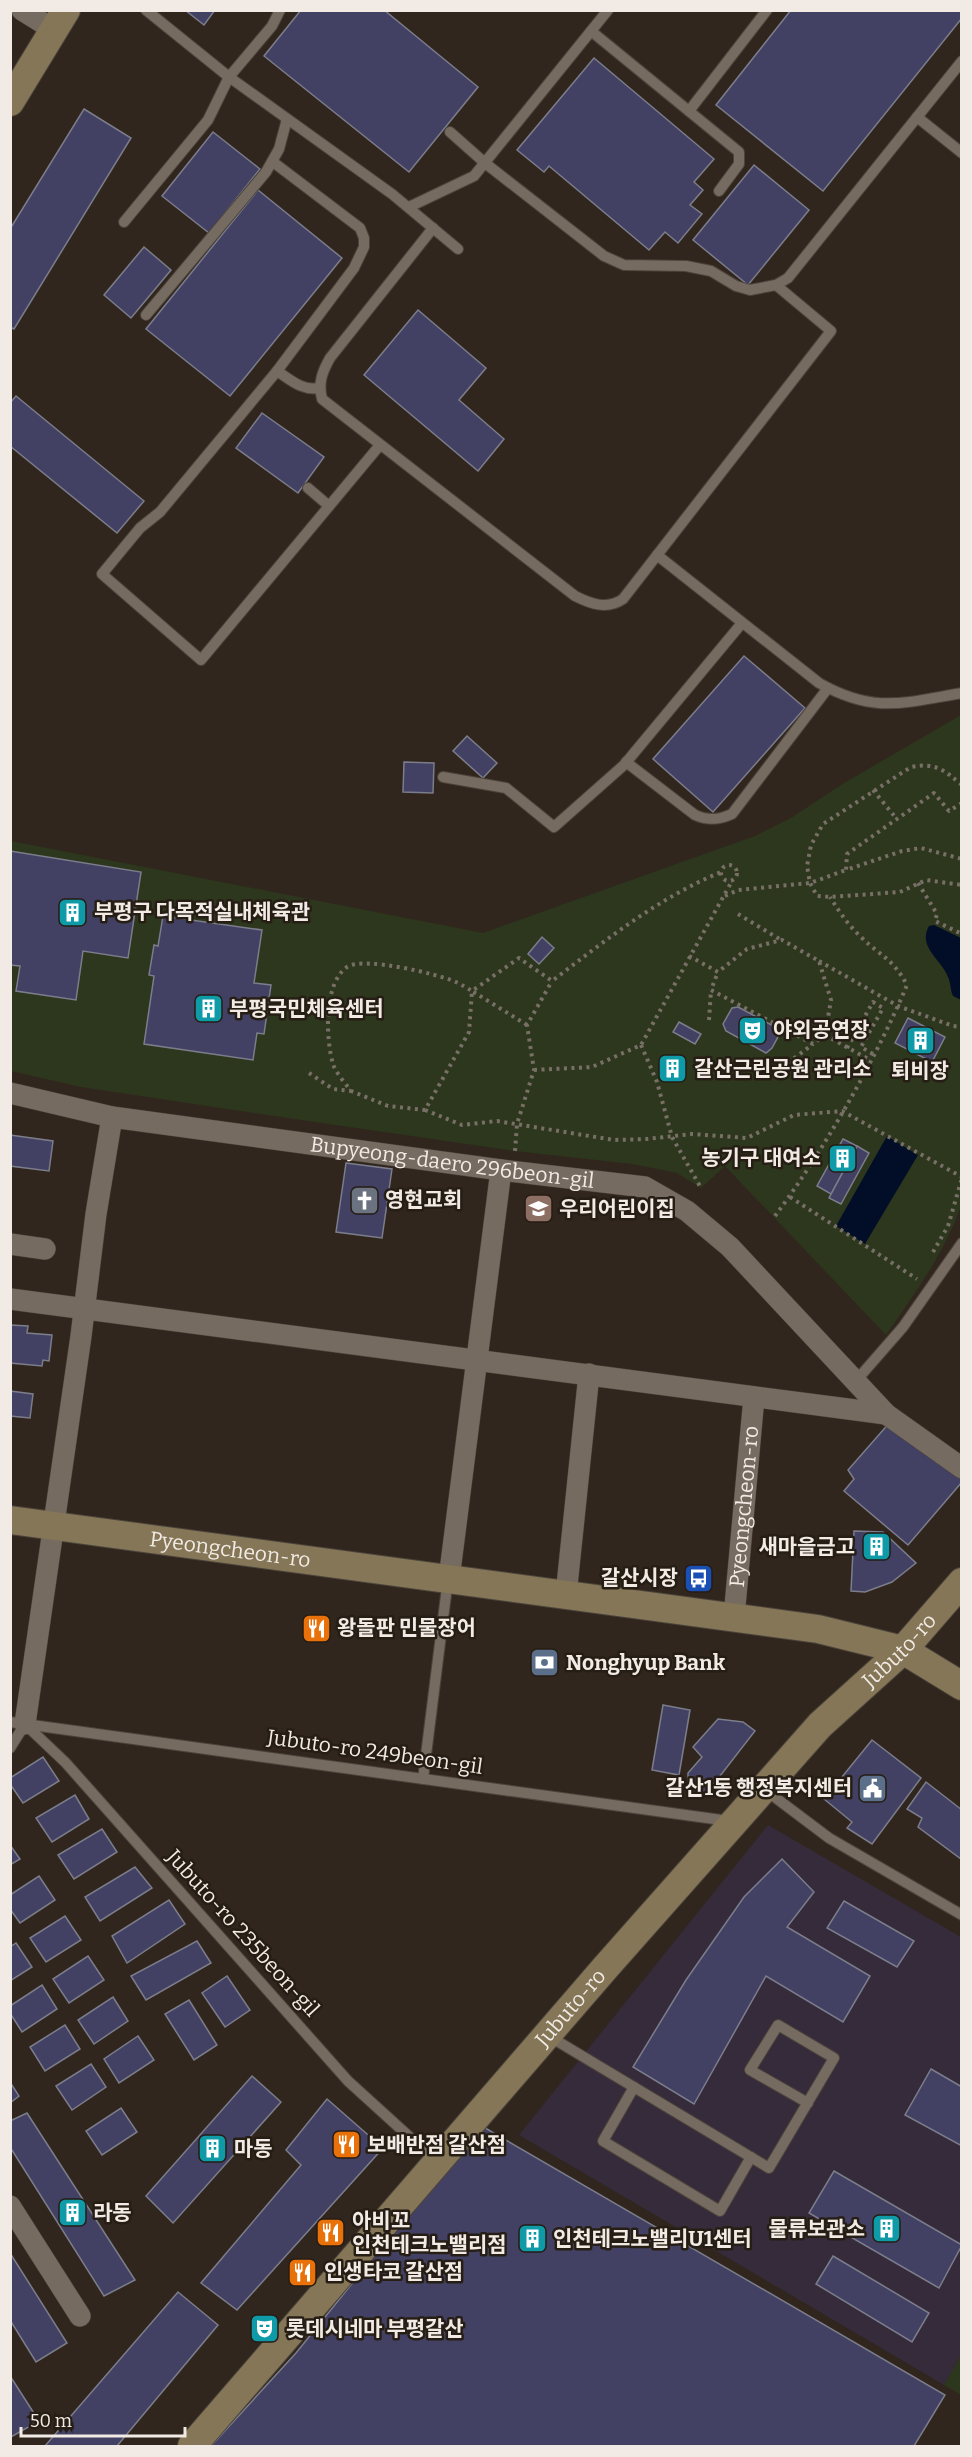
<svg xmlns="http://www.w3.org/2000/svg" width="972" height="2457" font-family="Bitter,'Noto Sans KR',serif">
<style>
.industrial{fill:#352b3b}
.green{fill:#2d371d}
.water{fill:#020d27}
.building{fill:#424163;stroke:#7c7d8b;stroke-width:1.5}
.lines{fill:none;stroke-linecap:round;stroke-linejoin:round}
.lane-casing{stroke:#4c443c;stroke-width:12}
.street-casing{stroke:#4c443c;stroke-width:22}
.secondary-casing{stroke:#4c443c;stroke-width:30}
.path{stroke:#786f67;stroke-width:4;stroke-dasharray:3 4.5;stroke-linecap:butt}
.lane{stroke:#766b60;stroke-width:10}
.street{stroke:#766b60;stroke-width:21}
.secondary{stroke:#847656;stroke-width:28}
.labels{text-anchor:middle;stroke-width:5;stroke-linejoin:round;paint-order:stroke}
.poi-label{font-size:21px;font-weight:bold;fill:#f2ebe5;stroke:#261d14;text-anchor:start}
.street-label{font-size:21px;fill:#f2ebe5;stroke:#261d14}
</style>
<rect width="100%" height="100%" fill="#30261d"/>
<polygon class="industrial" points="768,1825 961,1937 961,2355 944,2385 519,2135"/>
<g class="green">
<path d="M961 715V1206C944 1254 915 1293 886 1335L725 1166 701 1188 677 1173 632 1164 515 1151 308 1121 81 1087 11 1071V841L483 933 755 836 791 818 844 783Z"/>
<polygon points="961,2355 961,2395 944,2385"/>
</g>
<g class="water">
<path d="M934 925 961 938V1000L953 996C950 990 951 983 948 977 942 960 917 947 929 926Z"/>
<polygon points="887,1136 918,1155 865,1244 836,1226"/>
</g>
<g class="building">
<polygon points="185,10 215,10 204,25"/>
<polygon points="301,10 384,10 478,87 409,172 264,56"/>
<polygon points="791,10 962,10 962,18 823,191 716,105"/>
<polygon points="594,58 714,159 694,182 703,190 690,205 702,214 678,243 665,232 649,250 549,166 544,172 517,150"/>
<polygon points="84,109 131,138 14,329 10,327 10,229"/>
<polygon points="213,132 260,169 209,233 162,196"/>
<polygon points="754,165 809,210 748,285 693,240"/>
<polygon points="258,190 342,258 230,396 146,329"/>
<polygon points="144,247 171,270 131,318 104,295"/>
<polygon points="418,310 486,368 459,400 504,439 478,471 364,375"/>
<polygon points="16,396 144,501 117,533 10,446 10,403"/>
<polygon points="262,413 324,457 298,493 236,448"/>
<polygon points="744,656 805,708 713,812 653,759"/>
<polygon points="467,736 497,763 483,778 453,751"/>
<polygon points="404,762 434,763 433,793 403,792"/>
<polygon points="10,851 141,872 128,958 83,951 76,1000 16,991 20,966 10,965"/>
<polygon points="163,916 262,930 254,983 271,985 264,1034 257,1033 253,1060 144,1044 154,976 149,975 154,945 158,946"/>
<polygon points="542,937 554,948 539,964 528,954"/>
<polygon points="738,1007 779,1029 779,1035 772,1048 766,1053 726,1031 723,1024 732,1008"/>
<polygon points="908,1018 945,1037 932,1062 895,1043"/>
<polygon points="679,1022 701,1034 695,1044 673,1032"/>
<polygon points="677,1059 683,1066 669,1078 663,1071"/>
<polygon points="10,1135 53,1141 49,1171 10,1166"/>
<polygon points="843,1139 857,1146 831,1194 817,1186"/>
<polygon points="857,1146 869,1153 841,1204 829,1198"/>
<polygon points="346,1163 392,1169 382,1238 336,1232"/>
<polygon points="10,1325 28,1326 27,1333 52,1335 49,1361 43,1360 42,1366 10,1363"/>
<polygon points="10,1391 33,1394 30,1418 10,1416"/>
<polygon points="891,1421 961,1471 962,1482 908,1545 844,1491 854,1479 848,1470"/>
<polygon points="854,1531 883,1532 916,1563 892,1582 865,1592 851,1591"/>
<polygon points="663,1705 690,1710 679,1775 652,1770"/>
<polygon points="718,1719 743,1722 755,1731 706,1794 688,1796 688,1773 702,1757 693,1747"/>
<polygon points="872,1740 921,1778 872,1844 847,1828 852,1822 824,1799"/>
<polygon points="43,1757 59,1781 23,1803 10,1784 10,1778"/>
<polygon points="926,1782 962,1810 961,1859 918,1827 922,1818 907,1809"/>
<polygon points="75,1795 89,1819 52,1842 36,1818"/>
<polygon points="102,1829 117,1852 74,1879 58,1855"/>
<polygon points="10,1845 20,1859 10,1865"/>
<polygon points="782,1859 814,1892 787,1927 870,1976 843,2022 766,1976 694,2104 633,2067 686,1980 744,1897"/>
<polygon points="135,1867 152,1888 100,1921 85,1897"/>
<polygon points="39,1876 55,1900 20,1923 10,1909 10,1895"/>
<polygon points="169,1900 185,1924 127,1963 112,1936"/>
<polygon points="844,1901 914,1941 897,1967 827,1928"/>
<polygon points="65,1916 81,1940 46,1962 30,1938"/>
<polygon points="197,1941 211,1963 146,2000 131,1976"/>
<polygon points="16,1943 32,1967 10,1981 10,1947"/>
<polygon points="88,1956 104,1980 69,2003 53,1979"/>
<polygon points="227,1976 250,2010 225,2027 202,1993"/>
<polygon points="42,1985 57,2009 22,2032 10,2013 10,2006"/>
<polygon points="113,1997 128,2021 94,2044 78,2020"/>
<polygon points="189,2000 217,2045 194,2060 165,2014"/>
<polygon points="65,2025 80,2049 45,2071 30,2047"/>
<polygon points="138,2036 154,2060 119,2083 104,2059"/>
<polygon points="91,2064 106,2087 72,2110 56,2086"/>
<polygon points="931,2069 962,2087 962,2146 905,2115"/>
<polygon points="252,2076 281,2102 173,2223 146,2196"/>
<polygon points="10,2082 19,2096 10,2103"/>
<polygon points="327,2099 383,2148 237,2310 201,2283 301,2165 286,2150"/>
<polygon points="121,2108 137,2132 102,2155 86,2131"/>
<polygon points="27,2113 135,2280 104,2296 10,2147 10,2121"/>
<polygon points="480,2125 945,2395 914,2446 211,2446 296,2353"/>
<polygon points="834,2171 962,2245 939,2288 809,2213"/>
<polygon points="10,2253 67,2343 36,2362 10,2320"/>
<polygon points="833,2256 929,2313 912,2342 816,2284"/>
<polygon points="178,2292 218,2325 117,2446 45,2446"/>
<polygon points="12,2379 39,2421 11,2437 10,2380"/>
</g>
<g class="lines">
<defs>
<g id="lane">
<polyline points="146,10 229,77 392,194 458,249"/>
<polyline points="591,31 739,152 739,164 719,191"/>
<polyline points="689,111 767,10"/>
<polyline points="917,117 962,153"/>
<polyline points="450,132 485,163 604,256 624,265 686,266 711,271 736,286 750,290 776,285 788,278 962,61"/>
<polyline points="273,162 360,228 364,238 364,247 354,268 277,371"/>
<polyline points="409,207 474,176 608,10"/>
<polyline points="124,222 208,120 229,77 272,26 280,10"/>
<path d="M433 228 330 358C322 372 318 383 322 399L575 596C591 604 607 610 623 599L831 331 776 285"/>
<polyline points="146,315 266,172 279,149 287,119"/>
<path d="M319 388C302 391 291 380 277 371L160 512 140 528 102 574 201 660 380 445"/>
<polyline points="308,488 329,506"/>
<path d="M657 555 819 683C874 714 903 703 962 693"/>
<path d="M626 762 695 815C708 821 719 820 732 814L828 688"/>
<polyline points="443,777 506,788 554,827 624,765 742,623"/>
<polyline points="855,1382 903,1327 962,1243"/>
<polyline points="10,1722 729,1821"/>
<polyline points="10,1748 25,1724 65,1762 348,2081 436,2161"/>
<polyline points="423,1779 448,1579"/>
<polyline points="764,1789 829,1838 962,1915"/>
<polyline points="547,2035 769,2168 834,2058 778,2025 750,2070 808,2103"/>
<polyline points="634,2087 603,2141 720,2211 751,2157"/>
</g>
<g id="street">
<polyline points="22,10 54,30"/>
<path id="s1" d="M10 1093 112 1117 501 1170 645 1187 687 1211 730 1247 886 1414 962 1468"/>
<polyline points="10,1244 45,1249"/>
<polyline points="10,1299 886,1414"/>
<polyline points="449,1579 501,1170"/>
<polyline points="566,1595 589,1374"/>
<path id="s2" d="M734 1617 754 1397"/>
<polyline points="25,1724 81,1336 96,1214 112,1117"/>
<polyline points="10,2206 80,2316"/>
</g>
<g id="secondary">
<polyline points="10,102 66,10"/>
<path id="s3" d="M10 1520 818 1629 903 1650 962 1686"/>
<path id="s4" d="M192 2446 605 1968 820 1725 903 1650 962 1582"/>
</g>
</defs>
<use href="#lane" class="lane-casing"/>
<use href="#street" class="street-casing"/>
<use href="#secondary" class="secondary-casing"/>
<g class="path">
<path d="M962 785C944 770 935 762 911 767L823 824 811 845 807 866 810 883 817 896 830 897 900 892 926 880 962 885"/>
<polyline points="873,790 896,818"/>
<polyline points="962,803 949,811 934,793 847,854 846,870 902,851 921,848 962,859"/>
<circle cx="729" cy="873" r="8"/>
<polyline points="918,883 937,914 935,921 962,934"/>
<polyline points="725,896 738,890 810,883 846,870"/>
<polyline points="738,914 781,940"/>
<polyline points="689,956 718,972 747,949 782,940 819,961 831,1000 825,1035 813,1044 711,990 718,972"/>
<polyline points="819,961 898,1006 953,1026 962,1027"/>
<polyline points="709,1020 711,990"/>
<path d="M527 1025 472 991 519 958 552 981C606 940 658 898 721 872"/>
<polyline points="825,1035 870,1060"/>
<polyline points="641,1045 657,1082 672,1137 701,1188"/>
<polyline points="847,1048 873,1002 883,1008 861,1047 873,1054"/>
<polyline points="788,1063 813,1044"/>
<polyline points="534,1070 592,1067 641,1045 732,881"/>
<path d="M309 1073 333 1089 351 1091C345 1083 336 1073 333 1064 326 1040 323 984 347 967 363 956 438 974 456 982 462 985 467 988 472 991L469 1032 425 1110 388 1106 351 1091"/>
<polyline points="425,1110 462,1125 497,1121 614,1140 647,1139 692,1134 747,1138 794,1115 842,1111 962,1177"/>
<polyline points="515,1151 517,1124 534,1070 527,1025 552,981"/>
<polyline points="790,1197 917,1279"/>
<path d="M775 1216C824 1150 875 1061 907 985 893 959 882 957 862 938 849 926 840 913 830 897"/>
<polyline points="933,1252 948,1226 962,1178"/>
</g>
<use href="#lane" class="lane"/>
<use href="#street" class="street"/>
<use href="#secondary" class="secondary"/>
</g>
<defs>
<symbol id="building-square" viewBox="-11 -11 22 22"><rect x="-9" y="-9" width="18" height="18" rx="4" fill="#0f9aa8" stroke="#261d14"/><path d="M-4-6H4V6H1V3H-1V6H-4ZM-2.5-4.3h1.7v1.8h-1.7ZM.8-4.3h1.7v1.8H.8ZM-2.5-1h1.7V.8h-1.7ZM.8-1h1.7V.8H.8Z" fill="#fff"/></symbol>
<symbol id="theatre-square" viewBox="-11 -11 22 22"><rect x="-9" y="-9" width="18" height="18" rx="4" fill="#0f9aa8" stroke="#261d14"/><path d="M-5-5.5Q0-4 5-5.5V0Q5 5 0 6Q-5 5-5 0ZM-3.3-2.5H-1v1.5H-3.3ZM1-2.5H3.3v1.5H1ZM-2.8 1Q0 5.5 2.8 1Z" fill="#fff"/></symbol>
<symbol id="church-square" viewBox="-11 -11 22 22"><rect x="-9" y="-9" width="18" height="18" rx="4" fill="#6b7280" stroke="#261d14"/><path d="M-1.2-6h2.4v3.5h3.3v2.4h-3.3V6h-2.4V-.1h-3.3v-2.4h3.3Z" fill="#fff"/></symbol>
<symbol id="school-square" viewBox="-11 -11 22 22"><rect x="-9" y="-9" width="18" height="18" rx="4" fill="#8d6e63" stroke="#261d14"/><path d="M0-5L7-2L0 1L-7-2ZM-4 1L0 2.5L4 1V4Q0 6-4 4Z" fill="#fff"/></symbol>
<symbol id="bus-square" viewBox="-11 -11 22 22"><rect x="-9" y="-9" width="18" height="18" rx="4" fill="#1a4fb4" stroke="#261d14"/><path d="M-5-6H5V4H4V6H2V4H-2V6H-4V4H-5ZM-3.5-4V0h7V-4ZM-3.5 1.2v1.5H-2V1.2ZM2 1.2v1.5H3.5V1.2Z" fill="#fff"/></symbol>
<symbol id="restaurant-square" viewBox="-11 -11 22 22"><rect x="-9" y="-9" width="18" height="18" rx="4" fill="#e8710a" stroke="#261d14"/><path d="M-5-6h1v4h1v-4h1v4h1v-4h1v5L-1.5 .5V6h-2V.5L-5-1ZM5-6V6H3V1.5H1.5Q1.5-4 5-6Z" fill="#fff"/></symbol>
<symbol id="bank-square" viewBox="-11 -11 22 22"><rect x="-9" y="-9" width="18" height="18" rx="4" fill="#5c6f8a" stroke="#261d14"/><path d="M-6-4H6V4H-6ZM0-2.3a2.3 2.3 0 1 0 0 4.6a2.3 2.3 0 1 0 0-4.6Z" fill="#fff"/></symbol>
<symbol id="civic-square" viewBox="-11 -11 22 22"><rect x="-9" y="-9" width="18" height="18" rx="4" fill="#5c6f8a" stroke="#261d14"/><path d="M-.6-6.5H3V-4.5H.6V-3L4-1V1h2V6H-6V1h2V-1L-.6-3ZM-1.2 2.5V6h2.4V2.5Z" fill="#fff"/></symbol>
</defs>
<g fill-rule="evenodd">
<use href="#building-square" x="56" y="896" width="33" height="33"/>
<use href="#building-square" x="192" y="992" width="33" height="33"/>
<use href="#theatre-square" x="736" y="1014" width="33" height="33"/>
<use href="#building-square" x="904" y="1024" width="33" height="33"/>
<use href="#building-square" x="656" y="1052" width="33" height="33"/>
<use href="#building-square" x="826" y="1142" width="33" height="33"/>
<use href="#church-square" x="348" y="1184" width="33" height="33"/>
<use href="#school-square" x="522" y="1192" width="33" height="33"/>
<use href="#building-square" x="860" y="1530" width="33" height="33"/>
<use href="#bus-square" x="682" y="1562" width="33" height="33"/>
<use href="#restaurant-square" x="300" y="1612" width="33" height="33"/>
<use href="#bank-square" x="528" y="1646" width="33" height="33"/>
<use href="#civic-square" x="856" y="1772" width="33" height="33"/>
<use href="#restaurant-square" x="330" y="2128" width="33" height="33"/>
<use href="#building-square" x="196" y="2132" width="33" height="33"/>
<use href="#building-square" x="56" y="2196" width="33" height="33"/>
<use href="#building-square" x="870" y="2212" width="33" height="33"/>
<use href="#restaurant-square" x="314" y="2216" width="33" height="33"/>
<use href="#building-square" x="516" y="2222" width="33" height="33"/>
<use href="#restaurant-square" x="286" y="2256" width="33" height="33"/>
<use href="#theatre-square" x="248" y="2312" width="33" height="33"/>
</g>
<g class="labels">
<g class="poi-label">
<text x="94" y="919">부평구 다목적실내체육관</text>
<text x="229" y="1016">부평국민체육센터</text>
<text x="773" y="1037">야외공연장</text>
<text x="694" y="1076">갈산근린공원 관리소</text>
<text x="920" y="1078" text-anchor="middle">퇴비장</text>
<text x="821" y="1165" text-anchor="end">농기구 대여소</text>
<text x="385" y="1207">영현교회</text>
<text x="559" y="1216">우리어린이집</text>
<text x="855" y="1554" text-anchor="end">새마을금고</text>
<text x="678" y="1585" text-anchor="end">갈산시장</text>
<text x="337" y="1635">왕돌판 민물장어</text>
<text x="566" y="1670">Nonghyup Bank</text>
<text x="852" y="1795" text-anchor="end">갈산1동 행정복지센터</text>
<text x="367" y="2152">보배반점 갈산점</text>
<text x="234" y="2156">마동</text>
<text x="93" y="2220">라동</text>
<text x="352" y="2228">아비꼬<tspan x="352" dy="24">인천테크노밸리점</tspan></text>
<text x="865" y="2236" text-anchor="end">물류보관소</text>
<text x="553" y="2246">인천테크노밸리U1센터</text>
<text x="324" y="2279">인생타코 갈산점</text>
<text x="286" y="2336">롯데시네마 부평갈산</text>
</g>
<g class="street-label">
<text dy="7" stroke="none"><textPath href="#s1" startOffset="448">Bupyeong-daero 296beon-gil</textPath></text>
<text dy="7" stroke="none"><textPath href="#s2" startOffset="111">Pyeongcheon-ro</textPath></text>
<text dy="7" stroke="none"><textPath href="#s3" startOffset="222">Pyeongcheon-ro</textPath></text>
<text dy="7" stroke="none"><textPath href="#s4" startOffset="1065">Jubuto-ro</textPath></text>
<text transform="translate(375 1752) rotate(8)" y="7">Jubuto-ro 249beon-gil</text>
<text transform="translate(243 1933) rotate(48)" y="7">Jubuto-ro 235beon-gil</text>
<text dy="7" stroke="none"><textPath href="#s4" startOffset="579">Jubuto-ro</textPath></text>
</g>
</g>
<rect width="972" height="2457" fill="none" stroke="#f2ebe5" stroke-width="24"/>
<path d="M21 2427v9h164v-9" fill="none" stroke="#f2ebe5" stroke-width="3"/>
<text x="30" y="2427" font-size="18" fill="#f2ebe5" stroke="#261d14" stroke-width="4.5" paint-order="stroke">50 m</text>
</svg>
